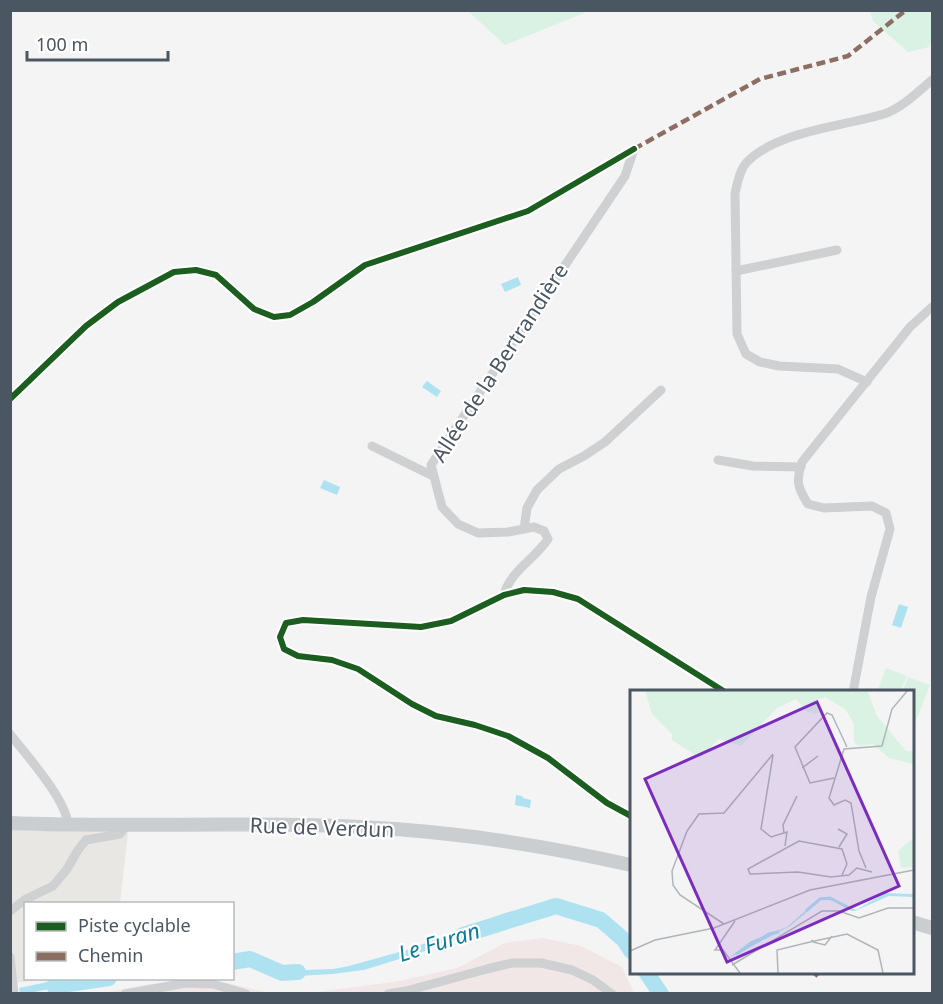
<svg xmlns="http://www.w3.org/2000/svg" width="943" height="1004" font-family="'Noto Sans',sans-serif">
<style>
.commercial{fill:#e8e7e3}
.medical{fill:#f1e7e6}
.green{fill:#d9f2e3}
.water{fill:#aee2f0}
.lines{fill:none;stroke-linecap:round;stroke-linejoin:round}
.river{stroke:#aee2f0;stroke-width:16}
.street{stroke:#ced0d2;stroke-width:9}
.primary{stroke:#caced1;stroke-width:14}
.quiet{stroke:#8d6e63;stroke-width:4.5;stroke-dasharray:9 4.5;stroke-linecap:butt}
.cycleway-casing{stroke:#fff;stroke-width:10}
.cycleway{stroke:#1b5e20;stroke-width:6}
.labels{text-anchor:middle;stroke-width:4.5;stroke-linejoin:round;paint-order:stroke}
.street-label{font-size:21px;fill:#4a5661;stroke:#fff}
.water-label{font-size:22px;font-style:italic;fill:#0c7c9b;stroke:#fff}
.inset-river{fill:none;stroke:#aee2f0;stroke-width:3}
.inset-road{fill:none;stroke:#b0b5b9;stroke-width:1.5}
.view{fill:#7b2cbf;fill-opacity:0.15;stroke:#7b2cbf;stroke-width:3}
.inset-edge{fill:none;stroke:#4a5661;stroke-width:3}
</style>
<rect width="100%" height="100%" fill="#f4f4f4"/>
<polygon class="commercial" points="11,830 128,833 120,903 26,904 26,978 46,979 11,983"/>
<g class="medical">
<polygon points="543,938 581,946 622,967 634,993 300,994 394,982 457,968 505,943"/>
<polygon points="191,980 227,983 270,993 97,994 150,984"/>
</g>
<g class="green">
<polygon points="468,11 589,11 505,45"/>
<polygon points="870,11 932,11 932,38 929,47 908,52 873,21"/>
<polygon points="886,668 907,676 900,692 877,692"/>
<polygon points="908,677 930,685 912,731 912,692 902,692"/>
</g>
<g class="water">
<polygon points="518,277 521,285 505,292 501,284"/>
<polygon points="427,381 441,391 437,397 422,387"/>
<polygon points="324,480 340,487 337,495 320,488"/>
<polygon points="899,604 908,607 901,628 892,625"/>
<polygon points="516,795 522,796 523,798 531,800 530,808 515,805"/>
<polygon points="557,901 572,903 590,909 605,918 617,933 631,942 631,951 586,914 564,909 539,911 501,922 425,951 364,970 332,974 281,977 276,977 248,962 233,963 233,955 245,956 254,958 275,971 333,969 349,966 410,949 505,913"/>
<polygon points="648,973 656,973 667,993 661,993 657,983"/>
<polygon points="62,979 96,979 30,993 20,993 19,988"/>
</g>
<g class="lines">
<g class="river">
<polyline points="463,935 556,906 601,920 624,940 631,951"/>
<polyline points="232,962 250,959 282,973 298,972"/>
<polyline points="646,972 661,994"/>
<polyline points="54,986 109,978"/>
</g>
<g class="street">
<polyline points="736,271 837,250"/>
<path d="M867 382 838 369 779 366 760 362 746 354 737 334 735 193C738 181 740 168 749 160 780 131 844 126 884 114 902 108 918 92 932 80"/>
<polyline points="10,399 86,326 118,302 174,272 196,270 216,275 254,309 274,317 290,315 313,302 365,265 528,211 634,149"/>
<polyline points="372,446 433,476"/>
<polyline points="718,460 753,466 801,467"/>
<polyline points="524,529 527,508 537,490 559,469 584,456 605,442 661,390"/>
<path d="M504 595C510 571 535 559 548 539L544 531 534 527 508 532 478 533 458 524 442 507 431 465 625 176 634 149"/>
<path d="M853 692 871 597 890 529 886 513 872 506 824 508 808 504C797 487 796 481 802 462L910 327 932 307"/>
<path d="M10 734C27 756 65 798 68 824"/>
<polyline points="631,816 607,803 548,758 508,736 475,725 436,716 412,704 358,669 332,660 298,656 284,649 280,637 286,623 303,620 421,627 451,621 504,595 524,590 553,592 578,599 725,692"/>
<polyline points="10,911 26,899 53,886 67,869 78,850 86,840 120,834 127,825"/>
<polyline points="10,957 14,994"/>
<polyline points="125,994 186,983 213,984 246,994"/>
<polyline points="388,994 406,991 487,969 512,963 541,963 572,970 593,980 612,994"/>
</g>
<g class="primary">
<path d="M10 823C127 828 244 821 361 827 452 831 542 845 631 865"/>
<polyline points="912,922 932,928"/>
</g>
<g class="quiet">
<polyline points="634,149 760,79 848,56 906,10"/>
<polyline points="813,972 818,976"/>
</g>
<defs>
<g id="cycleway">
<polyline points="10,399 86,326 118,302 174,272 196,270 216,275 254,309 274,317 290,315 313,302 365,265 528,211 634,149"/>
<polyline points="631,816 607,803 548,758 508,736 475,725 436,716 412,704 358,669 332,660 298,656 284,649 280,637 286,623 303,620 421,627 451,621 504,595 524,590 553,592 578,599 725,692"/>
</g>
</defs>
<use href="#cycleway" class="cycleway-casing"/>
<use href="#cycleway" class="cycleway"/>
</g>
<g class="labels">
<g class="street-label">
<text transform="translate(500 363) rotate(-57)" y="7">Allée de la Bertrandière</text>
<text transform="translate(322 828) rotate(2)" y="7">Rue de Verdun</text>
</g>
<g class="water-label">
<text transform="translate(439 942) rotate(-17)" y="8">Le Furan</text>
</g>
</g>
<g transform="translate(630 690)">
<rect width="284" height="284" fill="#f4f4f4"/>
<path d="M15 0H237L247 26 276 61H283V74L259 68 243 54 228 56 224 52V34L215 19 195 7 187 10 188 22 185 24 176 21 166 9 147 18 111 56 89 49 70 68 42 50V44L22 24ZM283 148V177L271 178 268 161Z" fill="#d9f2e3"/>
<path d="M255 203 283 204V207L259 206 225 221H222L206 211 192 209 160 236 99 268 121 251 157 237 190 208 200 207 226 220Z" fill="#aee2f0"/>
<path class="inset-river" d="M176 221 190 209 200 208 219 218M106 264 139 244 149 242"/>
<path class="inset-road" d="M143 65 131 139 141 147 157 142 155 156M172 78 188 66M204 88 180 93 165 57 197 23 202 25 217 57M208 139 217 144 209 157M154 143 153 135 167 106M236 178 229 161 221 113 215 110 204 115 199 108 214 59 252 56 262 19 278 0M212 185 217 174 212 159 169 151 118 179 120 184 168 182 201 187 219 185 227 178 242 182M105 231 85 260H93L110 283M94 234 50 205 43 195 42 181 57 141 69 124 94 123 143 64M183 250 180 252 217 244 248 260 253 283M183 252 195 255 202 246M0 261 25 250 84 238 180 200 284 180M102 275 192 221H209L229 228 258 218H284M148 283 147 260 180 252"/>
<path class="view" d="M187 12 269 196 97 272 15 89Z"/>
<rect width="284" height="284" class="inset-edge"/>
</g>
<rect width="943" height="1004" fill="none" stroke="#4a5661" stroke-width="24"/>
<rect x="24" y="902" width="210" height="78" fill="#ffffff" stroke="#b7bbc0" stroke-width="1.5"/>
<rect x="36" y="922" width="30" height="9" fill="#1b5e20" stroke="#b7bbc0" stroke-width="1.5"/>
<text x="78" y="932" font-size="18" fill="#4a5661">Piste cyclable</text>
<rect x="36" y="952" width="30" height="9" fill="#8d6e63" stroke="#b7bbc0" stroke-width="1.5"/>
<text x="78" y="962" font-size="18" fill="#4a5661">Chemin</text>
<path d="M27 51v9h141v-9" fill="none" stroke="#4a5661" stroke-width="3"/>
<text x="36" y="51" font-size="18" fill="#4a5661" stroke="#ffffff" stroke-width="4.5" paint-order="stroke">100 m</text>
</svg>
